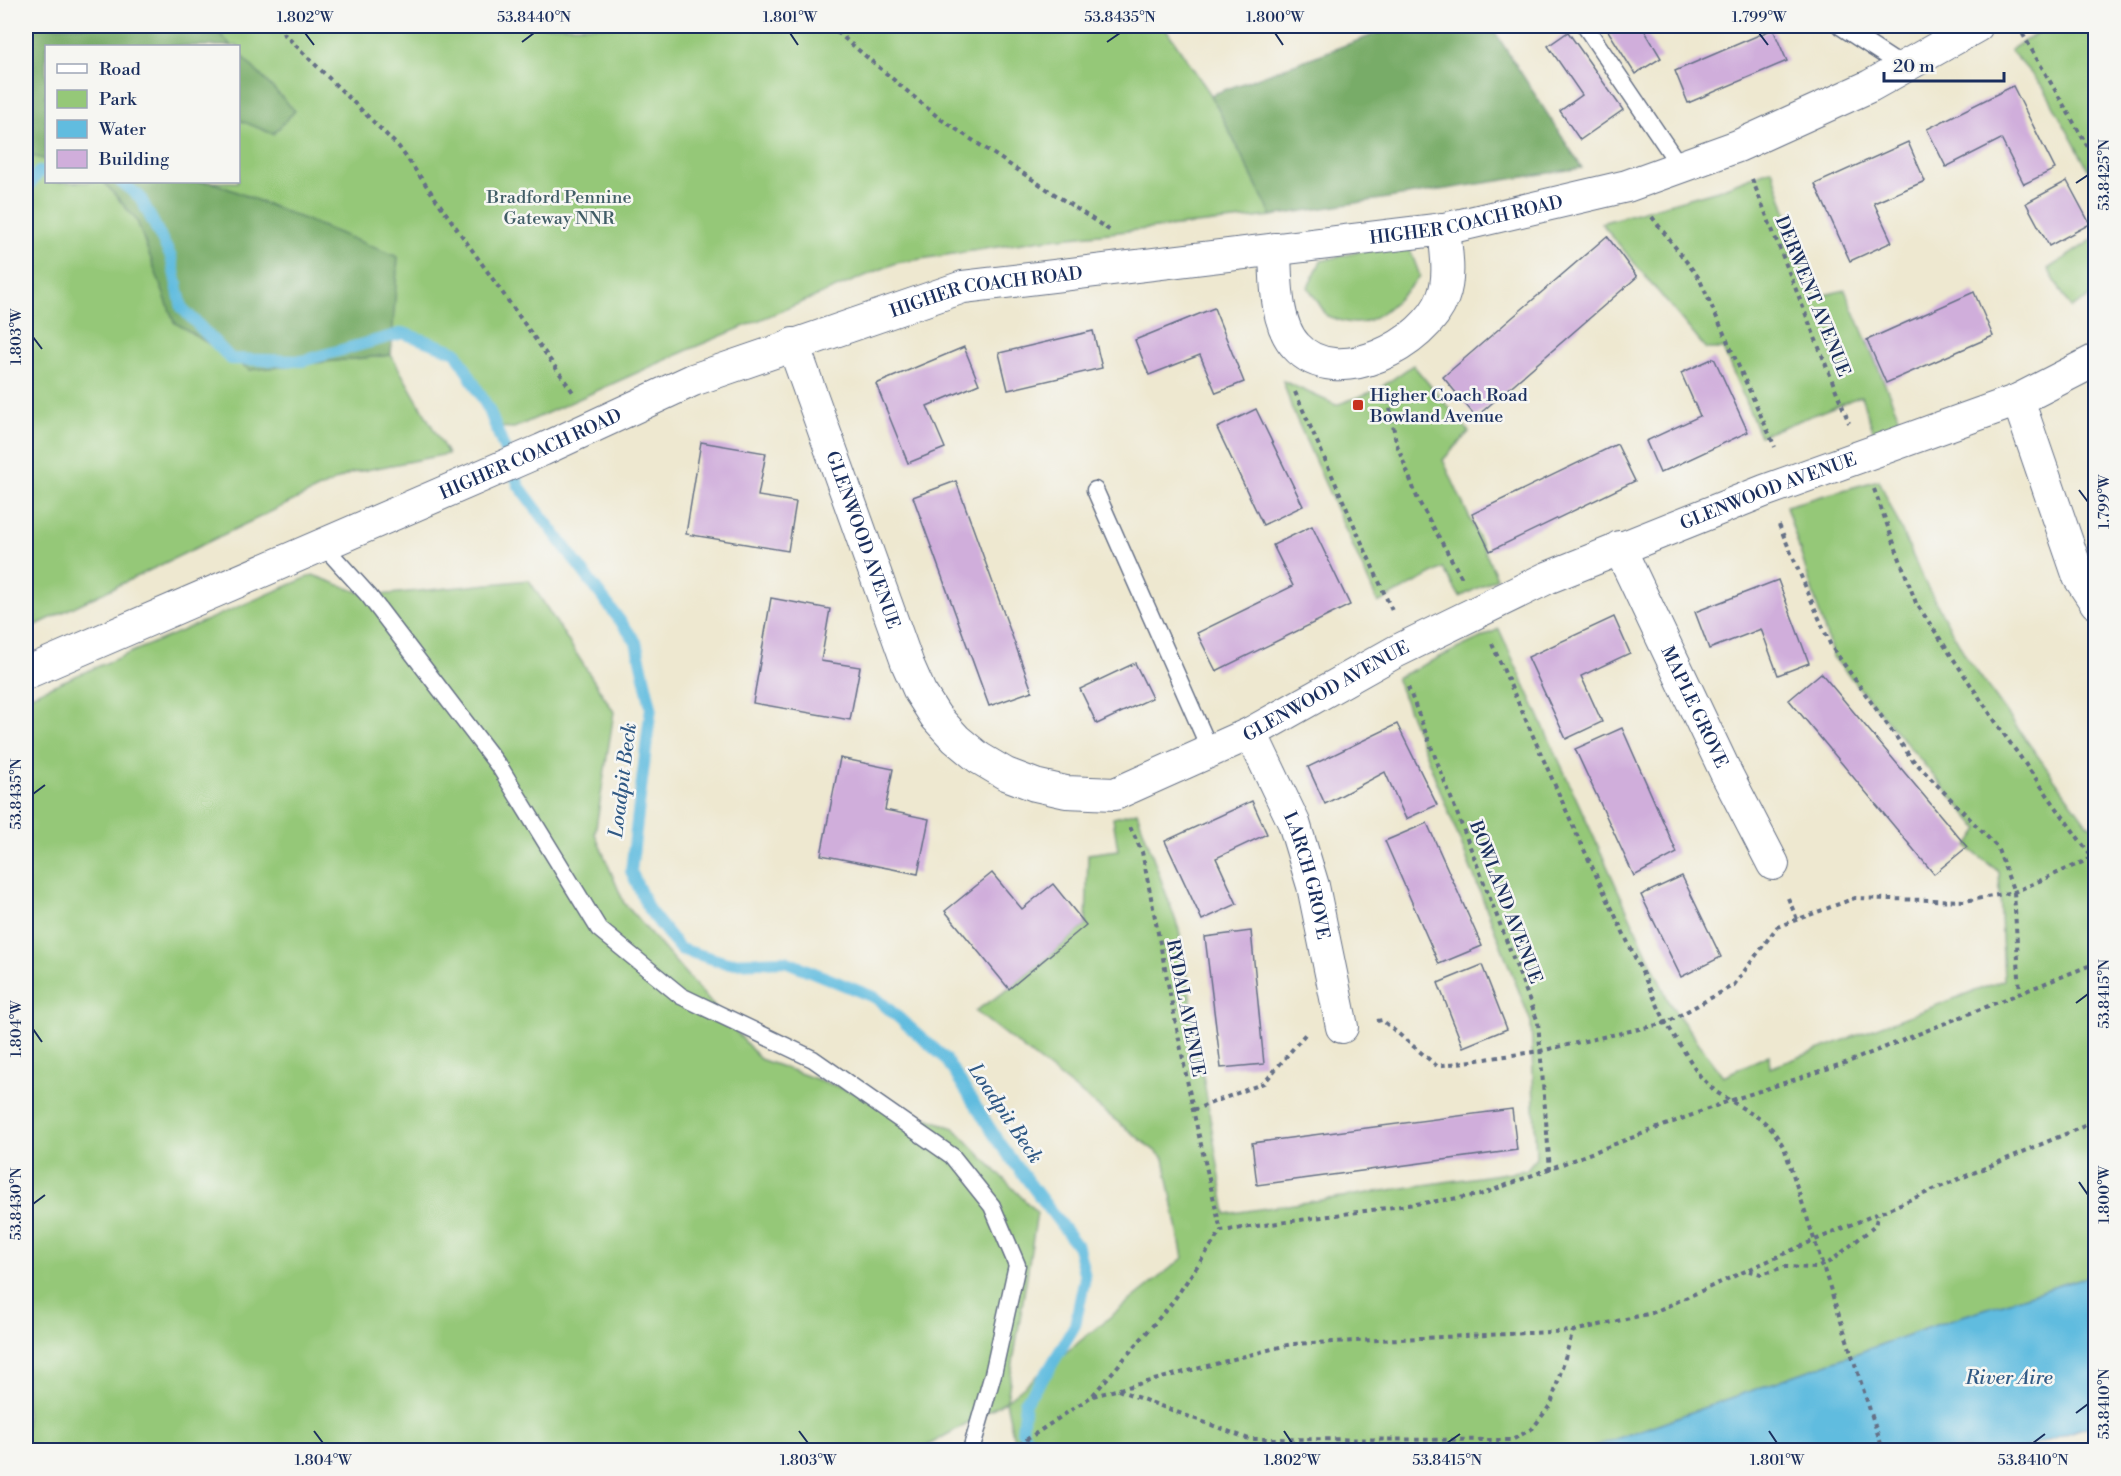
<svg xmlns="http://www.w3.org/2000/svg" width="2121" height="1476" font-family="'Libre Bodoni',serif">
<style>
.green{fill:#95c878;stroke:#587c6b;stroke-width:1.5;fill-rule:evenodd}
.forest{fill:#78ac68;stroke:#4a6e63;stroke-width:1.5}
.water{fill:#61bcdf;stroke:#3e769e;stroke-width:1.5}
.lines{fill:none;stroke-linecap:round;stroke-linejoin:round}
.stream{stroke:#61bcdf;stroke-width:12}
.building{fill:#d0aedb}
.service-casing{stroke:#657086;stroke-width:19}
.minor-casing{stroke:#657086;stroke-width:34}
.path{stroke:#657086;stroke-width:4;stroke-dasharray:4.5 4.5;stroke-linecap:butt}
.service{stroke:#fff;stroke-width:16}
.minor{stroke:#fff;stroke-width:32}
.ticks{fill:none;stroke:#1b2f5e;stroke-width:2}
.poi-dot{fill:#c8321e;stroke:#f6f6f2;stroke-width:2}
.labels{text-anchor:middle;stroke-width:5;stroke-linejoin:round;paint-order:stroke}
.park-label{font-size:18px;fill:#405d66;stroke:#f6f6f2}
.street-label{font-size:18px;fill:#1b2f5e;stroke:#f6f6f2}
.poi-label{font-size:18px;fill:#1b2f5e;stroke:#f6f6f2;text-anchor:start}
.water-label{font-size:20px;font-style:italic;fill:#305985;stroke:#f6f6f2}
.neatline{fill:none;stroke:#1b2f5e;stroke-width:2}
.ticks-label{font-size:15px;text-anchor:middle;fill:#1b2f5e}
</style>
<rect width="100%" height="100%" fill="#f6f6f2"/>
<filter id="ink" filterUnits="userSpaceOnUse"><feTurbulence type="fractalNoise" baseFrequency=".0167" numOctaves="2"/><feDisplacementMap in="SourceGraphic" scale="12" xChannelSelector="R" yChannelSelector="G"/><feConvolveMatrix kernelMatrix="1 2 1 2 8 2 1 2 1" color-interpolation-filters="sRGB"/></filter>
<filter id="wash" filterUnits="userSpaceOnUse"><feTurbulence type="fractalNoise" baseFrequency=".008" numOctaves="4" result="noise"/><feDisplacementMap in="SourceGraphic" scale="24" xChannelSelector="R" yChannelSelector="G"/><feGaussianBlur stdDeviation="1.35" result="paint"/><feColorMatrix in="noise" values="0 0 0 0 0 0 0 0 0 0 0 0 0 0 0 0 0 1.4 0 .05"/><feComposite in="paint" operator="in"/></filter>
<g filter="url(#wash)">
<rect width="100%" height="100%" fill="#eee8d0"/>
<g class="green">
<path d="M26 26H1164L1211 95 1272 216 1041 240 896 263 690 349 514 428 495 427 461 360 427 341 404 333 282 366 391 355 448 454 351 473 26 630ZM46 46H238V182H46Z"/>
<polygon points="2048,26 2095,26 2095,182 2044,88 2010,50"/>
<polygon points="1772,169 1815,297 1845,290 1901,422 1874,433 1861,396 1760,436 1723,349 1706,349 1601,223 1718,190"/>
<polygon points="2095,238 2095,294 2071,308 2048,269"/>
<path d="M1400 242 1411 252 1420 276C1407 291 1376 325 1355 323 1346 323 1336 319 1327 316L1308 287 1321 261Z"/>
<polygon points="1413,365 1469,432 1443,460 1497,578 1460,597 1443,568 1378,603 1292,409 1283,381 1336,405 1377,390"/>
<polygon points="1879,480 1924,581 1967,658 2087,824 2095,828 2095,1274 1950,1320 1585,1450 1060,1450 1053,1444 1039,1450 1016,1450 1006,1401 920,1450 26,1450 26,697 313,575 369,596 529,580 614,712 595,834 624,903 760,1059 954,1128 1037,1213 1007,1400 1183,1258 1164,1158 975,1011 1009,989 1086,925 1088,854 1118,850 1113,818 1137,812 1179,930 1226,1214 1526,1170 1536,1158 1531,1022 1396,678 1499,629 1670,1004 1723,1076 1769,1055 1770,1068 2004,980 1999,872 1967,847 1979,829 1833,657 1786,506"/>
</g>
<g class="forest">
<polygon points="26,26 212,26 232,46 46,46 46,160 33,156 26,165"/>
<polygon points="1397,26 1491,26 1582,168 1272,216 1211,95"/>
<polygon points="239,53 295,111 273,134 239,120"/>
<polygon points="104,182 212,182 398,257 391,355 250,370 174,322 137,221"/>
</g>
<polygon class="water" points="2095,1274 2095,1424 2019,1450 1585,1450 1950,1320"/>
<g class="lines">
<g class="stream">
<polyline points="121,182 140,197 171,257 182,308 231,359 302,361 403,333 456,352 489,410 519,486 636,642 651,707 631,871 649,910 680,949 727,963 785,961 876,998 945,1058 1000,1144 1078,1247 1085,1277 1075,1325 1048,1371 1025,1402 1022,1431 1035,1450"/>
<polyline points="26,189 39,172 46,171"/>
</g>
</g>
<g id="blocks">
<g class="building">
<polygon points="1605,26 1642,26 1661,58 1635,74"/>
<polygon points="1773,29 1787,61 1688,103 1675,71"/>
<polygon points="1568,32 1623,110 1580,140 1560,111 1582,95 1548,46"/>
<polygon points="2013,86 2055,169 2024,184 2001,139 1946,167 1927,129"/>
<polygon points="1908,142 1925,181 1874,203 1892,242 1850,261 1815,184"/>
<polygon points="2067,181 2090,224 2049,246 2026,203"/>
<polygon points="1607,236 1637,277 1476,417 1443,377"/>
<polygon points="1974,292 1993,336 1886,383 1867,340"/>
<polygon points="1214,308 1244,382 1216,393 1200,355 1149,375 1135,340"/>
<polygon points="1093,331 1102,368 1008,390 999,353"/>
<polygon points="964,347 979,384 927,406 945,448 908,463 876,384"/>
<polygon points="1714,358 1748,432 1660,473 1646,441 1700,416 1681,373"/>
<polygon points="1256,409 1303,506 1263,525 1217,428"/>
<polygon points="701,442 766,453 758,496 796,502 788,551 686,534"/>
<polygon points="1617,444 1635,481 1490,551 1472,514"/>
<polygon points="956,481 1032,691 989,706 913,497"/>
<polygon points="1312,526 1350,605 1216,671 1197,633 1293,586 1273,545"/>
<polygon points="1778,580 1809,663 1778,675 1761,629 1709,649 1695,612"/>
<polygon points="771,598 830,609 821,661 860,667 850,720 753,703"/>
<polygon points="1614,617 1630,653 1581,676 1602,722 1566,739 1528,657"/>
<polygon points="1135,663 1152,698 1097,724 1080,689"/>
<polygon points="1821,673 1967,847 1934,874 1789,700"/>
<polygon points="1397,724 1437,805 1406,819 1385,772 1325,804 1308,767"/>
<polygon points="1622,728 1677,853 1634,876 1575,749"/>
<polygon points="840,758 893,769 885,810 929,819 918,874 821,855"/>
<polygon points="1252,801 1267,834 1216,858 1237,904 1202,920 1165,841"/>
<polygon points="1427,823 1482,946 1439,964 1385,841"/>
<polygon points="992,873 1022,909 1053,884 1086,925 1009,989 945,911"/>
<polygon points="1682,876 1721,957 1681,977 1641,895"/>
<polygon points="1251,931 1264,1064 1221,1068 1205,937"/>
<polygon points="1482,965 1507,1029 1463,1047 1438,983"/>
<polygon points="1512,1109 1517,1150 1257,1185 1252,1143"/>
</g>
</g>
</g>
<g filter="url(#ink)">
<use href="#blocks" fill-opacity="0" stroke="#657086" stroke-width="1.5"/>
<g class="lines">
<defs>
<g id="service">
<polyline points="1585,26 1681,168"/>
<polyline points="1840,26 1903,67"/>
<polyline points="1095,490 1211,752"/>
<polyline points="322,544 369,596 501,769 599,929 681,996 813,1059 952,1156 992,1206 1017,1265 993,1374 971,1450"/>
</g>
<g id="minor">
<path d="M1275 249C1276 278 1275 324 1296 346 1336 391 1426 344 1443 297 1451 276 1446 251 1444 229"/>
<path id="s1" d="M793 344 908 665 920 692 936 717 956 739 979 758 1006 774 1035 785 1066 792 1115 794 1251 733 1395 652 1547 578 1764 491 2018 400 2096 360"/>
<polyline points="2018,400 2079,577 2096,603"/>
<path id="s2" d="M1619 547 1727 775 1773 864"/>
<path id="s3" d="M26 673 542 450 693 380 963 287 1444 229 1627 186 1738 146 1870 86 1977 26"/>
<path id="s4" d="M1251 733 1294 823 1313 886 1342 1027"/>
</g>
</defs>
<use href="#service" class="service-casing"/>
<use href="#minor" class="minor-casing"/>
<g class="path">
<polyline points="276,26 399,147 575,395"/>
<polyline points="830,26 939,118 1112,232"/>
<polyline points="2018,26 2096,161"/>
<polyline points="1752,179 1849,423"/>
<polyline points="1652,217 1699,278 1775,447"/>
<polyline points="1387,391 1396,442 1418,500 1463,580"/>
<polyline points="1295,392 1393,613"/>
<polyline points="1874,489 1916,603 2001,730 2096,863"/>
<polyline points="1779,525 1831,646 1912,759 1997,847 2014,892 2020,994"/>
<polyline points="1492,644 1578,837 1666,1023 1700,1076 1716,1092 1762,1120 1772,1129 1784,1147 1883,1450"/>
<polyline points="1408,687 1538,1022 1550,1170"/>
<polyline points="1130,827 1142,852 1193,1110 1221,1231"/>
<polyline points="1788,898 1797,919"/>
<polyline points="1377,1021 1382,1020 1437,1066 1540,1051 1666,1023 1734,985 1777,927 1855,898 1965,901 2014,892 2092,858 2096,851"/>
<polyline points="1193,1110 1264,1083 1307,1032"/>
<polyline points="1749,1271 1761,1274 1785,1267 1817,1268 1831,1261 1875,1226 1878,1214"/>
<polyline points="1118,1390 1249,1439 1512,1440 1533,1428 1551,1404 1573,1331"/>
<polyline points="1093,1396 1291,1344 1573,1331 1652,1313 1808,1243 2096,1121"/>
<polyline points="1011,1450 1092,1396 1172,1303 1221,1231 1480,1195 1729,1101 1848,1062 2096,963"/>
</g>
<use href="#service" class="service"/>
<use href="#minor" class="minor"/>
</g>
</g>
<path class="ticks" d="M305 33 314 45M790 33 798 45M1275 33 1283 45M1759 33 1768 45M522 42 534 33M1107 42 1120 33M2076 183 2088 175M33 337 42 349M2079 490 2088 502M33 794 45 785M2076 1003 2088 994M33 1029 42 1042M2079 1182 2088 1195M33 1204 45 1195M2076 1413 2088 1404M314 1431 323 1443M799 1431 808 1443M1284 1431 1292 1443M1769 1431 1777 1443M1447 1443 1460 1434M2033 1443 2045 1434"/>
<rect class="poi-dot" x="1352" y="399" width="12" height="12" rx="3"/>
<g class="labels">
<g class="park-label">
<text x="559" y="203">Bradford Pennine<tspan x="559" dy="21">Gateway NNR</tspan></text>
</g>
<g class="street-label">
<text dy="6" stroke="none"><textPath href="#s3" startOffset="1522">HIGHER COACH ROAD</textPath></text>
<text dy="6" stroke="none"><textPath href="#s3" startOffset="1036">HIGHER COACH ROAD</textPath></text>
<text transform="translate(1813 296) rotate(68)" y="6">DERWENT AVENUE</text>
<text dy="6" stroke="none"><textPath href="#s3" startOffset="550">HIGHER COACH ROAD</textPath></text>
<text dy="6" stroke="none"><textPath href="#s1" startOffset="1324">GLENWOOD AVENUE</textPath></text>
<text dy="6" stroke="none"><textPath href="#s1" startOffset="208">GLENWOOD AVENUE</textPath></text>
<text dy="6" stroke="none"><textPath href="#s1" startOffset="838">GLENWOOD AVENUE</textPath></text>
<text dy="6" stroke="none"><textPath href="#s2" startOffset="177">MAPLE GROVE</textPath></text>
<text dy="6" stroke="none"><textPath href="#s4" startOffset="154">LARCH GROVE</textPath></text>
<text transform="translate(1506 902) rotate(69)" y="6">BOWLAND AVENUE</text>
<text transform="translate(1186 1008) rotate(79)" y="6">RYDAL AVENUE</text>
</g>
<g class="poi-label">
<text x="1370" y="401">Higher Coach Road<tspan x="1370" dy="21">Bowland Avenue</tspan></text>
</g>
<g class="water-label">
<text transform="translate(622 780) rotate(-83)" y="7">Loadpit Beck</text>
<text transform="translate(1006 1113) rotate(56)" y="7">Loadpit Beck</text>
<text x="2009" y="1384">River Aire</text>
</g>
</g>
<rect width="2121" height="1476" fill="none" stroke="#f6f6f2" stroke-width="66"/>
<rect x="45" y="45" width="195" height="138" fill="#f6f6f2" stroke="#9ea6b7" stroke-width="1.5"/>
<rect x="57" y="64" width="30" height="9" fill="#ffffff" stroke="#9ea6b7" stroke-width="1.5"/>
<text x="99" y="75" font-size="18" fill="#1b2f5e">Road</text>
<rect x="57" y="90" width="30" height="18" fill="#95c878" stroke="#9ea6b7" stroke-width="1.5"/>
<text x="99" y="105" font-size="18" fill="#1b2f5e">Park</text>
<rect x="57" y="120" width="30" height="18" fill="#61bcdf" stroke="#9ea6b7" stroke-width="1.5"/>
<text x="99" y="135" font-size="18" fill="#1b2f5e">Water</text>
<rect x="57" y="150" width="30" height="18" fill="#d0aedb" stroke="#9ea6b7" stroke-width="1.5"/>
<text x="99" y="165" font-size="18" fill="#1b2f5e">Building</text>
<path d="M1884 72v9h120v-9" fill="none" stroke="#1b2f5e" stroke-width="3"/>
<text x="1893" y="72" font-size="18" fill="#1b2f5e" stroke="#f6f6f2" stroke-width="4.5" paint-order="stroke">20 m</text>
<rect x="33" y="33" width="2055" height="1410" class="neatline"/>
<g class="ticks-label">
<text x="305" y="22">1.802°W</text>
<text x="534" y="22">53.8440°N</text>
<text x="790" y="22">1.801°W</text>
<text x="1120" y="22">53.8435°N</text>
<text x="1275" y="22">1.800°W</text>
<text x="1759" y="22">1.799°W</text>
<text transform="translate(2104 175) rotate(-90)" y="5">53.8425°N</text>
<text transform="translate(16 337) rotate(-90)" y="5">1.803°W</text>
<text transform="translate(2104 502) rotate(-90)" y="5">1.799°W</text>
<text transform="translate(16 794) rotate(-90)" y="5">53.8435°N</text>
<text transform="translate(2104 994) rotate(-90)" y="5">53.8415°N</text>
<text transform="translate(16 1029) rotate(-90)" y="5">1.804°W</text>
<text transform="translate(2104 1195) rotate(-90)" y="5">1.800°W</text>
<text transform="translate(16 1204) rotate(-90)" y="5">53.8430°N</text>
<text transform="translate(2104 1404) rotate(-90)" y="5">53.8410°N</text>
<text x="323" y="1465">1.804°W</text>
<text x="808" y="1465">1.803°W</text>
<text x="1292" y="1465">1.802°W</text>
<text x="1447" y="1465">53.8415°N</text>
<text x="1777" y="1465">1.801°W</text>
<text x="2033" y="1465">53.8410°N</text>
</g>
</svg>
